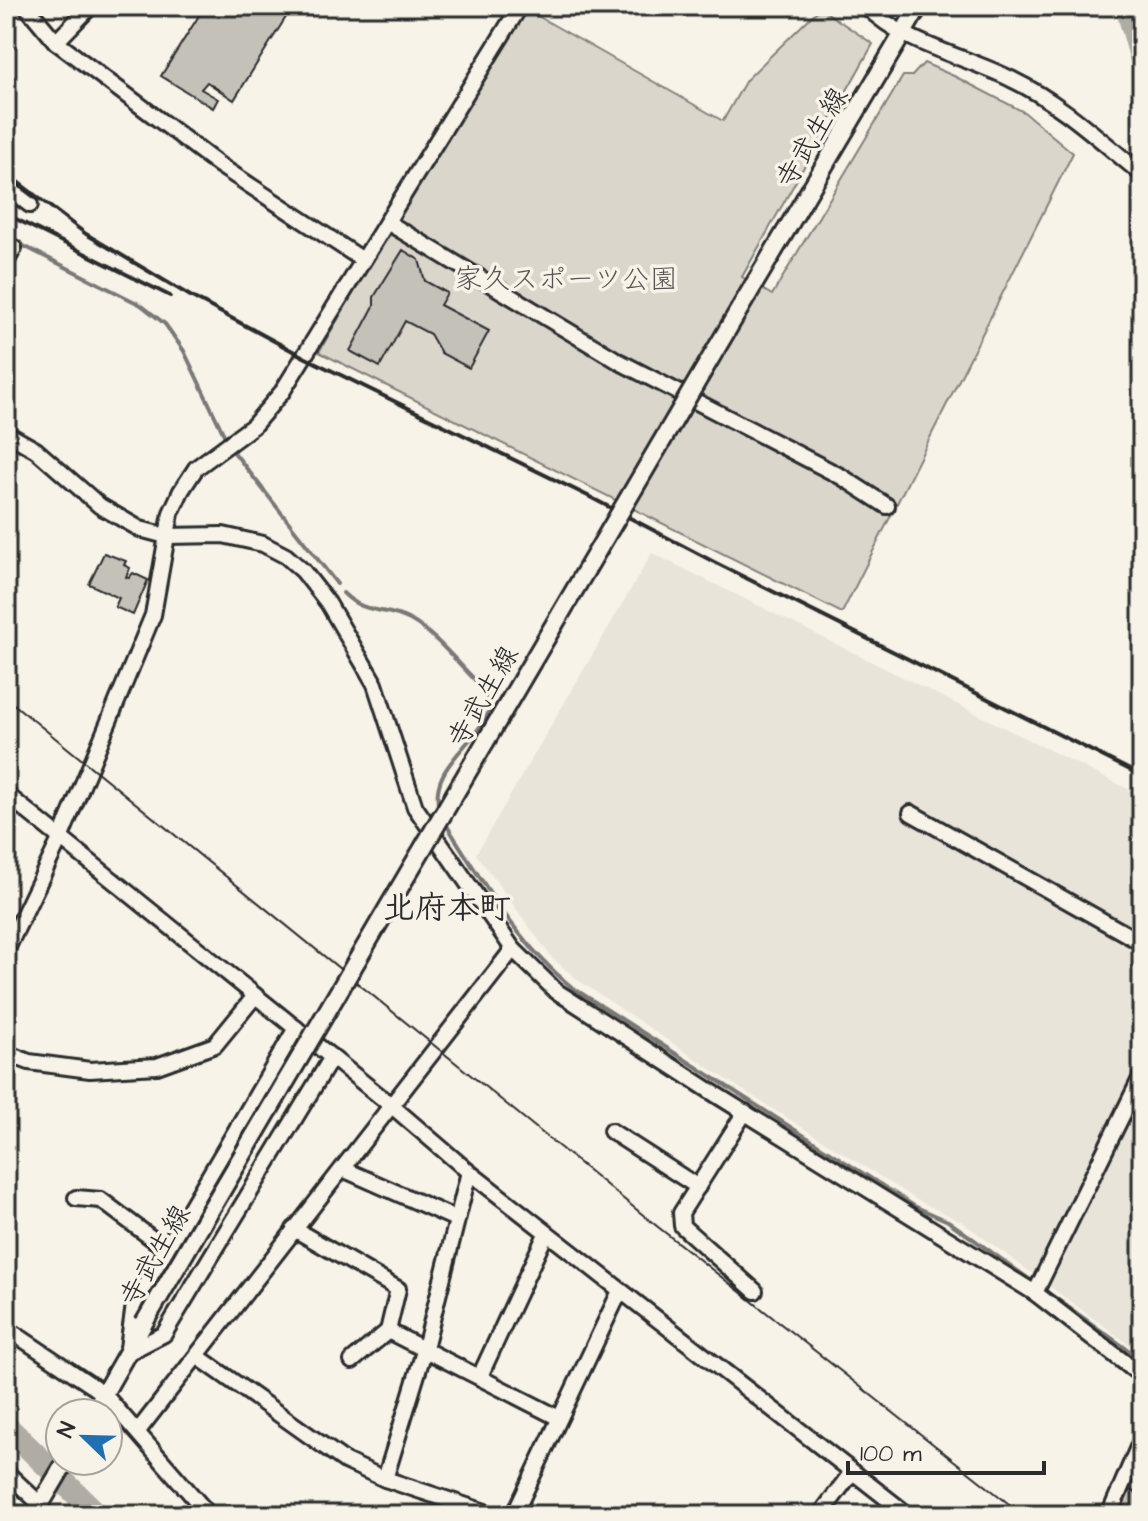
<svg xmlns="http://www.w3.org/2000/svg" width="1148" height="1521" font-family="'Architects Daughter','Klee One',sans-serif">
<style>
.built{fill:#e8e4da}
.green{fill:#dad6cc;stroke:#82807c;stroke-width:2}
.lines{fill:none;stroke-linecap:round;stroke-linejoin:round}
.stream{stroke:#7a7874;stroke-width:4}
.river{stroke:#afaca4;stroke-width:24}
.building{fill:#c4c1b9;stroke:#2b2b2b;stroke-width:2}
.minor-casing{stroke:#2b2b2b;stroke-width:20}
.major-casing{stroke:#2b2b2b;stroke-width:22}
.minor{stroke:#f7f3e8;stroke-width:14}
.major{stroke:#f7f3e8;stroke-width:16}
.tram{stroke:#2b2b2b;stroke-width:2}
.rail{stroke:#2b2b2b;stroke-width:4}
.major-bridge-casing{stroke:#2b2b2b;stroke-width:22;stroke-linecap:butt}
.major-bridge{stroke:#f7f3e8;stroke-width:16}
.labels{text-anchor:middle;stroke-width:7;stroke-linejoin:round;paint-order:stroke}
.street-label{font-size:28px;fill:#2b2b2b;stroke:#f7f3e8}
.park-label{font-size:28px;fill:#575653;stroke:#f7f3e8}
.quarter-label{font-size:32px;font-weight:bold;fill:#2b2b2b;stroke:#f7f3e8}
</style>
<rect width="100%" height="100%" fill="#f7f3e8"/>
<filter id="ink" filterUnits="userSpaceOnUse"><feTurbulence type="fractalNoise" baseFrequency=".0125" numOctaves="2"/><feDisplacementMap in="SourceGraphic" scale="16" xChannelSelector="R" yChannelSelector="G"/><feConvolveMatrix kernelMatrix="1 2 1 2 8 2 1 2 1" color-interpolation-filters="sRGB"/></filter>
<g filter="url(#ink)">
<polygon class="built" points="652,553 1142,796 1142,1354 962,1222 919,1201 730,1082 578,980 552,958 476,854"/>
<polygon class="green" points="520,6 723,121 746,80 820,8 873,44 742,277 772,295 903,76 912,76 924,63 956,77 1024,112 1073,153 842,613 319,352"/>
<g class="lines">
<g class="stream">
<polyline points="6,237 141,305 165,324 184,351 226,439"/>
<polyline points="233,451 337,584"/>
<path d="M343 593C366 616 384 606 410 620 435 634 455 660 475 680"/>
<path d="M439 809C429 769 471 747 487 716L489 706 480 684"/>
<path d="M444 821C482 881 517 943 573 988L914 1206 948 1221 1142 1360"/>
</g>
<g class="river">
<polyline points="1127,6 1142,60"/>
<polyline points="6,1426 98,1515"/>
</g>
</g>
<g class="building">
<polygon points="205,6 293,6 234,100 207,82 201,89 218,99 213,108 161,76"/>
<polygon points="403,250 419,260 425,281 447,293 440,305 489,331 469,368 441,353 430,334 405,321 380,367 350,351 374,306 374,297"/>
<polygon points="104,553 126,561 124,565 130,568 126,577 129,578 133,573 148,580 133,615 115,607 119,598 89,584"/>
<polygon points="1130,1490 1142,1496 1142,1515 1118,1515"/>
</g>
<g class="lines">
<defs>
<g id="minor">
<polyline points="26,6 56,42 219,165 363,260"/>
<path d="M866 6C906 46 964 55 1013 80 1061 103 1101 141 1142 174"/>
<polyline points="56,42 91,6"/>
<polyline points="6,187 30,205"/>
<polyline points="387,222 620,362 842,477 887,506"/>
<polyline points="6,262 14,248"/>
<polyline points="6,433 36,450 100,506 140,529 166,536 223,535 263,544 286,556 303,571 328,603 375,684 415,807 513,949 556,991 718,1096 1035,1293 1142,1376"/>
<polyline points="6,794 392,1106 469,1172 908,1515"/>
<polyline points="911,813 1142,943"/>
<polyline points="6,951 60,839 153,615 171,513 181,491 196,468 253,426 282,392 520,6"/>
<polyline points="6,1053 29,1062 90,1070 157,1066 215,1045 255,996"/>
<polyline points="745,1112 681,1213 682,1226 755,1291"/>
<polyline points="611,1131 698,1187"/>
<polyline points="343,1169 456,1219"/>
<polyline points="76,1198 101,1200 166,1249"/>
<polyline points="294,1229 398,1289 388,1331 352,1361"/>
<polyline points="1035,1293 1142,1075"/>
<polyline points="6,1328 103,1393 209,1515"/>
<polyline points="388,1331 559,1418"/>
<polyline points="128,1348 134,1304 296,1028"/>
<polyline points="127,1353 164,1334 332,1057"/>
<polyline points="197,1356 345,1461 385,1479 494,1515"/>
<polyline points="480,1376 546,1234"/>
<polyline points="138,1431 513,949"/>
<polyline points="6,1472 40,1504"/>
<polyline points="385,1479 425,1348 469,1172"/>
<polyline points="514,1515 620,1291"/>
<polyline points="820,1515 852,1472"/>
<polyline points="1109,1515 1142,1438"/>
</g>
<g id="major">
<polyline points="753,286 919,6"/>
<polyline points="93,1413 144,1323"/>
<polyline points="34,1515 66,1461"/>
</g>
</defs>
<use href="#minor" class="minor-casing"/>
<use href="#major" class="major-casing"/>
<use href="#minor" class="minor"/>
<use href="#major" class="major"/>
<polyline class="tram" points="6,698 658,1227 1023,1515"/>
<g class="rail">
<polyline points="6,173 86,234 192,297 304,357 588,496 716,563 1142,776"/>
<polyline points="6,214 170,296"/>
</g>
<defs>
<polyline id="major-bridge" points="144,1323 753,286"/>
</defs>
<use href="#major-bridge" class="major-bridge-casing"/>
<use href="#major-bridge" class="major-bridge"/>
</g>
</g>
<g class="labels">
<g class="street-label">
<text transform="translate(811 137) rotate(-59)" y="10">寺武生線</text>
<text transform="translate(482 696) rotate(-60)" y="10">寺武生線</text>
<text transform="translate(154 1255) rotate(-60)" y="10">寺武生線</text>
</g>
<g class="park-label">
<text x="566" y="288">家久スポーツ公園</text>
</g>
<g class="quarter-label">
<text x="447" y="918">北府本町</text>
</g>
</g>
<rect width="1148" height="1521" fill="none" stroke="#f7f3e8" stroke-width="32"/>
<rect x="16" y="16" width="1116" height="1489" fill="none" stroke="#2b2b2b" stroke-width="3" filter="url(#ink)"/>
<g transform="translate(84 1437) rotate(293)"><circle r="38" fill="#f7f3e8" stroke="#a5a39c" stroke-width="2"/>
<path d="M0-6L14 30L0 20L-14 30Z" fill="#1f6fb2"/>
<text y="-12" font-size="22" font-weight="bold" text-anchor="middle" fill="#2b2b2b">N</text>
</g>
<path d="M848 1461v12h196v-12" fill="none" stroke="#2b2b2b" stroke-width="4"/>
<text x="860" y="1461" font-size="24" fill="#2b2b2b" stroke="#f7f3e8" stroke-width="6" paint-order="stroke">100 m</text>
</svg>
